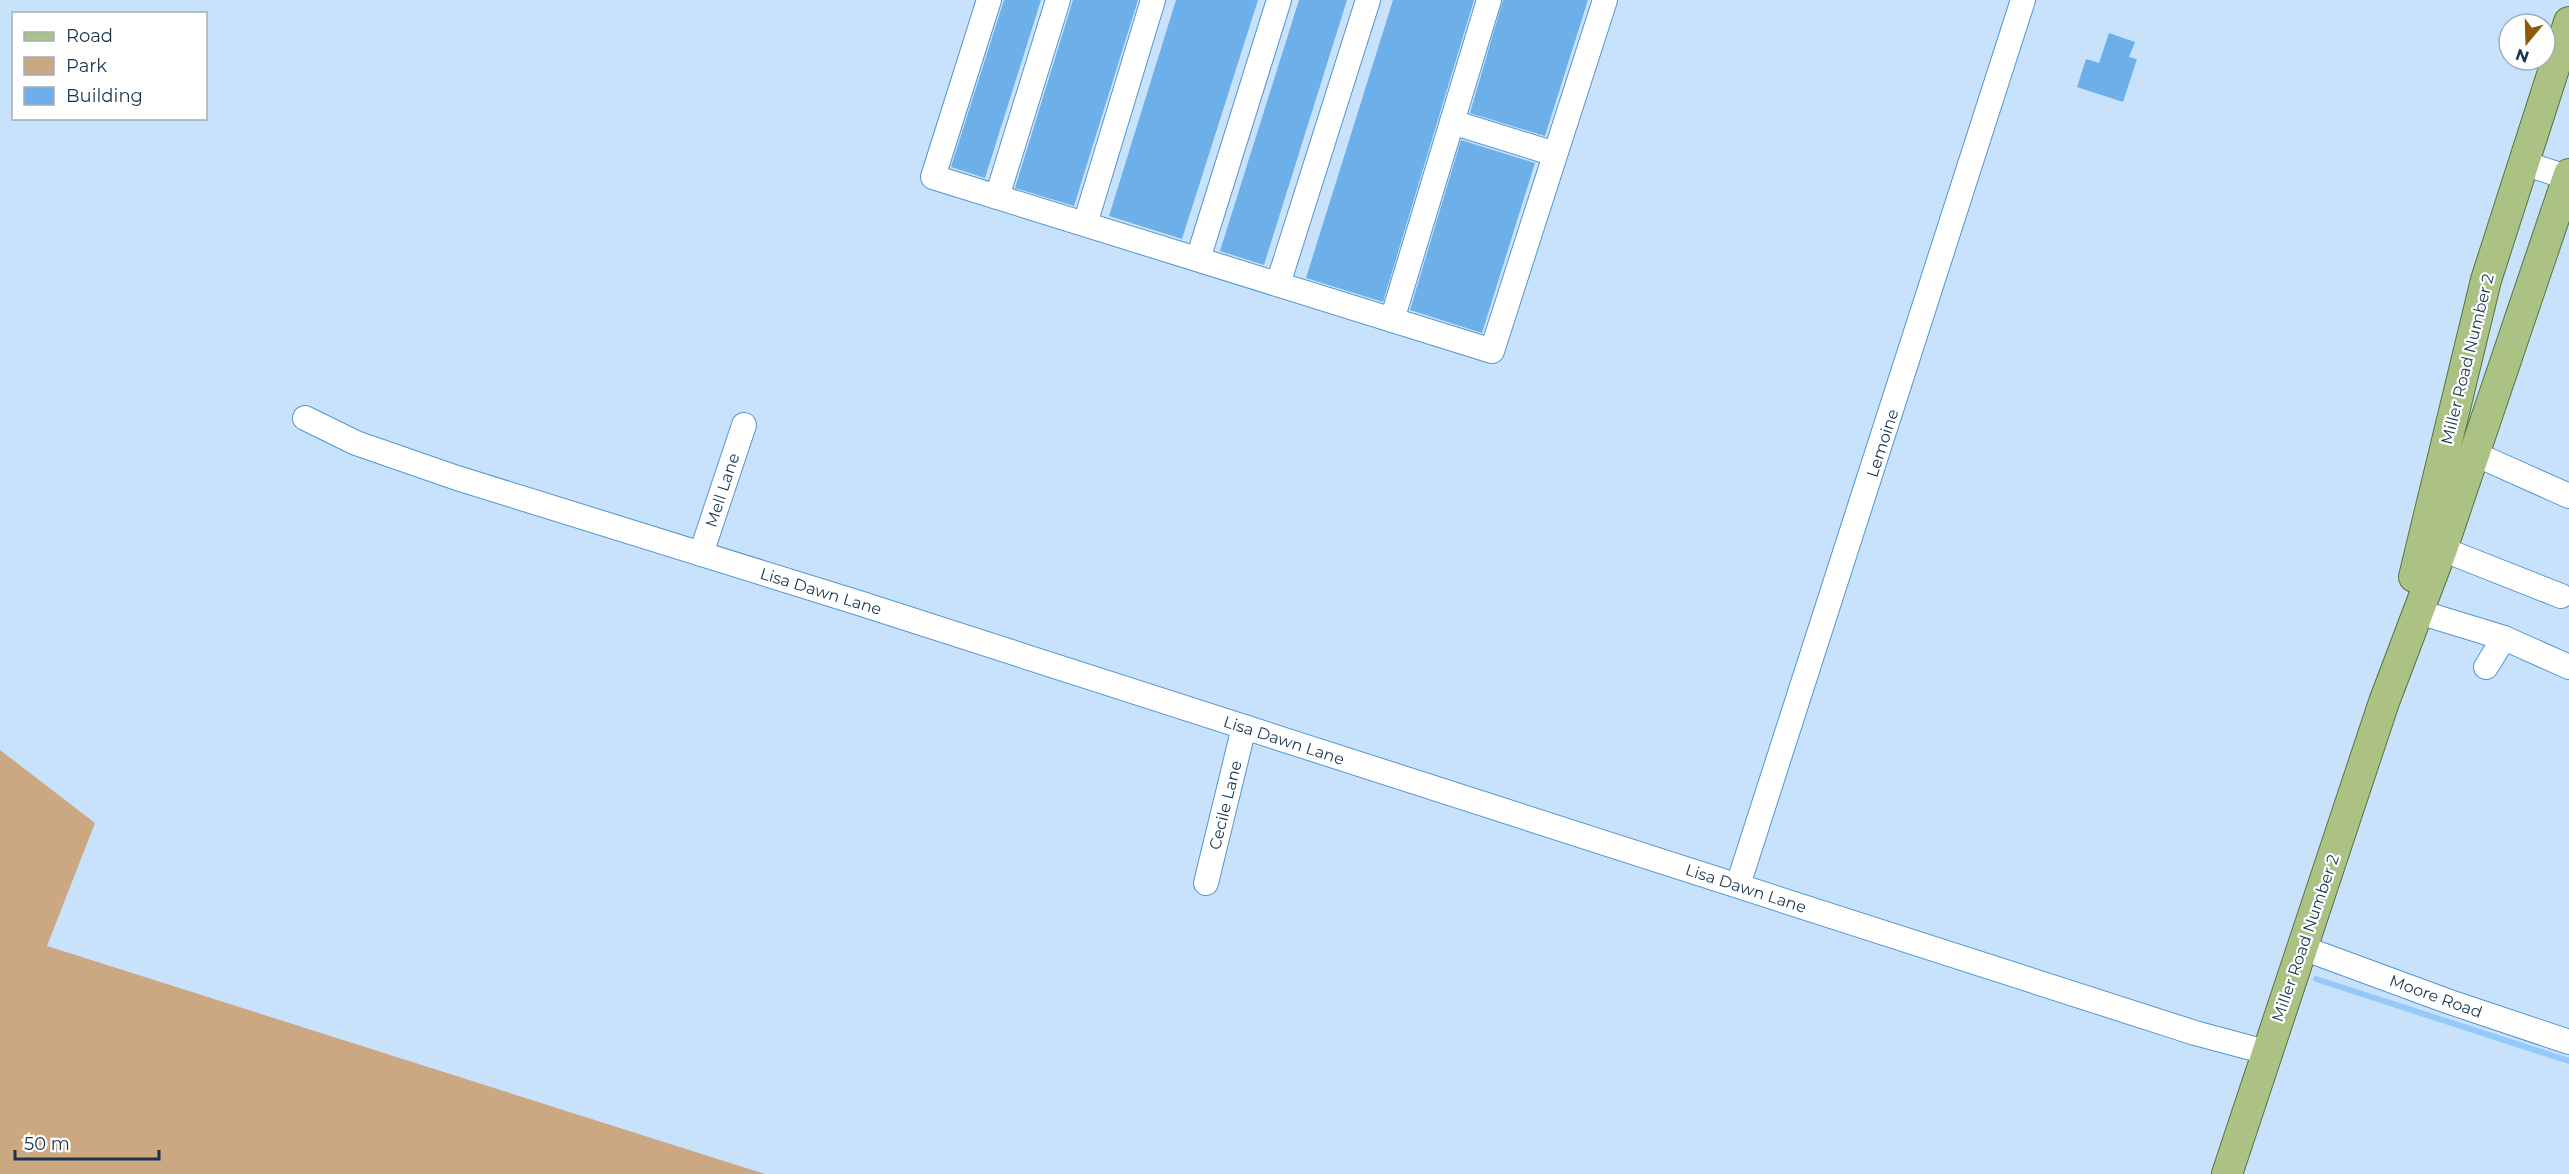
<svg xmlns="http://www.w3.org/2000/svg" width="2569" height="1174" font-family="Montserrat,sans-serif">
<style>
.green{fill:#cca882}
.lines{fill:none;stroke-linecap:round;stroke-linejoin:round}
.stream{stroke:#95c9f9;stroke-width:6}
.building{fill:#6dafe9}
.minor-casing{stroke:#5495cf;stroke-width:26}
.major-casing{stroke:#54763d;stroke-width:32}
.minor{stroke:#fff;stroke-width:24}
.major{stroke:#acc285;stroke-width:30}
.labels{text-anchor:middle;stroke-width:4.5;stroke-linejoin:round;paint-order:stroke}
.street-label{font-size:16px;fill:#1a364e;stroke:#fff}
</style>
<rect width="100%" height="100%" fill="#c8e2fb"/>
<polygon class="green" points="0,750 95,823 47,946 765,1174 0,1174"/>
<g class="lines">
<polyline class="stream" points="2316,979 2569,1061"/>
</g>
<g class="building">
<polygon points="1004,0 1041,0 985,178 951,167"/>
<polygon points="1073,0 1138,0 1074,206 1015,188"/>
<polygon points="1176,0 1258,0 1182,239 1109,216"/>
<polygon points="1299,0 1347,0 1264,265 1220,251"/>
<polygon points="1393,0 1474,0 1383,302 1306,278"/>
<polygon points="1503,0 1588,0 1545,136 1470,113"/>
<polygon points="2109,33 2135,42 2129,57 2137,59 2123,102 2077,87 2086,59 2099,63"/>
<polygon points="1461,140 1535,163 1482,333 1410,310"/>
</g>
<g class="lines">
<defs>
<g id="minor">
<polyline points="989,0 933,177 1492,351 1605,0"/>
<polyline points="1452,122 1555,154"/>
<polyline points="2524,163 2569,178"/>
<polyline points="997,197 1058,0"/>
<polyline points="1085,224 1153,0"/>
<polyline points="1198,259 1279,0"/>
<polyline points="1278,284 1368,0"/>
<polyline points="1392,320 1489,0"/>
<polyline points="305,418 356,443 457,478 859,603 2195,1033 2266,1052"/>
<polyline points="2475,454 2569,496"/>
<polyline points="2442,549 2561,596"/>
<polyline points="701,554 744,425"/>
<polyline points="2419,612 2504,638 2569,667"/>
<polyline points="2486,667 2504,638"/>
<polyline points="1206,883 1244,727"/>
<polyline points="1738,885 2023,0"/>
<polyline points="2303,948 2447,1001 2569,1042"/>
</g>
<g id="major">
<polyline points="2414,577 2486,280 2569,22"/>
<polyline points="2227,1174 2384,702 2442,549 2569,174"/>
</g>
</defs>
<use href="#minor" class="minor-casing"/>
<use href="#major" class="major-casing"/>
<use href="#minor" class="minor"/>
<use href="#major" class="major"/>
</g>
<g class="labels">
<g class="street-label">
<text transform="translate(2467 359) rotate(-76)" y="6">Miller Road Number 2</text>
<text transform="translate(1882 443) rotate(-72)" y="6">Lemoine</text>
<text transform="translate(722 490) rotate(-72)" y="6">Mell Lane</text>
<text transform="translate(821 591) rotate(17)" y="6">Lisa Dawn Lane</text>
<text transform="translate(1284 740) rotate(18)" y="6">Lisa Dawn Lane</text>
<text transform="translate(1225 805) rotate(-76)" y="6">Cecile Lane</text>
<text transform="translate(1746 888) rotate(18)" y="6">Lisa Dawn Lane</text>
<text transform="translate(2305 938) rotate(-71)" y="6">Miller Road Number 2</text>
<text transform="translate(2436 996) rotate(20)" y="6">Moore Road</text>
</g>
</g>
<rect x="12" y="12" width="195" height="108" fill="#ffffff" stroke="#a3afb8" stroke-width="1.5"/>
<rect x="24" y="32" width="30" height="9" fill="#acc285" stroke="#a3afb8" stroke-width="1.5"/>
<text x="66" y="42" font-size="18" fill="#1a364e">Road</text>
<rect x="24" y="57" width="30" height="18" fill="#cca882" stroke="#a3afb8" stroke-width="1.5"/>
<text x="66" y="72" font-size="18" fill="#1a364e">Park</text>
<rect x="24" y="87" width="30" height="18" fill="#6dafe9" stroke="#a3afb8" stroke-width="1.5"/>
<text x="66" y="102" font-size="18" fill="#1a364e">Building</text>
<g transform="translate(2527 42) rotate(199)"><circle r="28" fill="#ffffff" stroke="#a3afb8" stroke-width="1.5"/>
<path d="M0-4.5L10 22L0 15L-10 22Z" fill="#8f580d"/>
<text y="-9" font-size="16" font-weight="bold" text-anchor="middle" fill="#1a364e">N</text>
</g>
<path d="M15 1150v9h144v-9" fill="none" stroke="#1a364e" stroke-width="3"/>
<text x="24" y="1150" font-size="18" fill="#1a364e" stroke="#ffffff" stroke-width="4.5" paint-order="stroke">50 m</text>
</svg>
